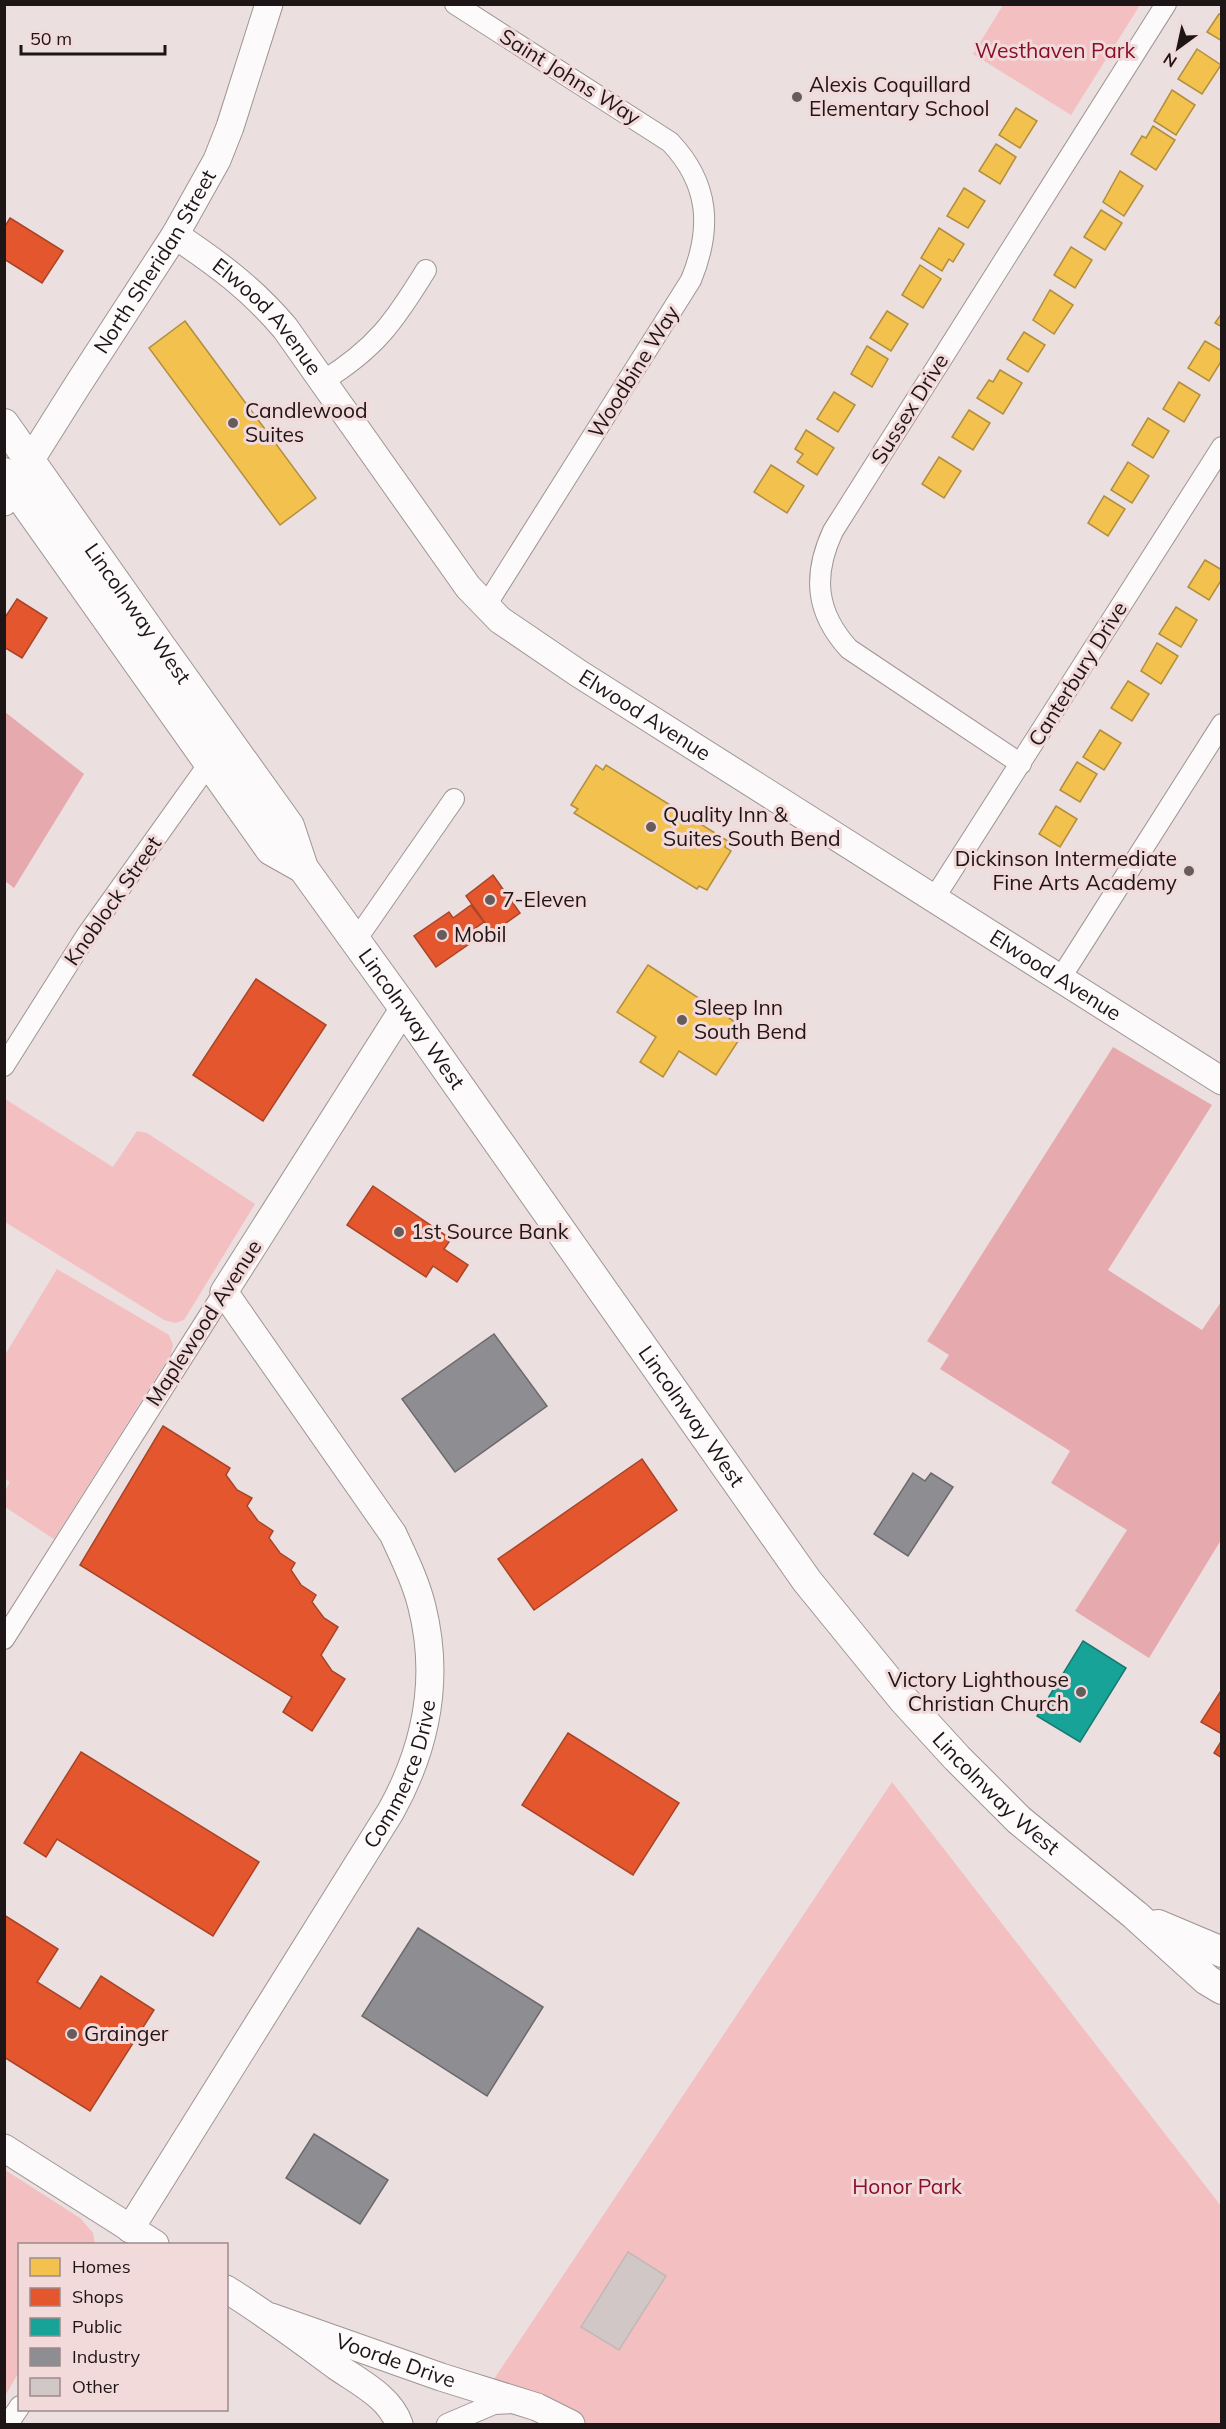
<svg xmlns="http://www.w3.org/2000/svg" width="1226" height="2429" font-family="Mulish,sans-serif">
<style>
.green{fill:#f3bfc1}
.forest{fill:#e6aaae}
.homes{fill:#f2c14e;stroke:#b28e3d;stroke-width:1.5}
.shops{fill:#e4572e;stroke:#a94427;stroke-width:1.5}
.public{fill:#17a398;stroke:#197971;stroke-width:1.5}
.industry{fill:#8d8d92;stroke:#6c696d;stroke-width:1.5}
.building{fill:#d1c7c7;stroke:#c3b8b8;stroke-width:1.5}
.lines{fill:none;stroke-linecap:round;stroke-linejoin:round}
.street-casing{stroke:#9f9595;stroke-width:22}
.secondary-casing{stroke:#9f9595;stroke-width:29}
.primary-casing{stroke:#9f9595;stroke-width:32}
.street{stroke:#fcfafa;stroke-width:20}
.secondary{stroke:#fcfafa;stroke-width:27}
.primary{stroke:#fcfafa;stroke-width:30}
.poi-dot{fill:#665c5c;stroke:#f2d9da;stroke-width:2}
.labels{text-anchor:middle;stroke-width:6;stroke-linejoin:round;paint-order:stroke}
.park-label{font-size:21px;fill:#880f2c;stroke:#f2d9da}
.street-label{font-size:21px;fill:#1e1616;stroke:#f2d9da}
.poi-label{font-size:21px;fill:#1e1616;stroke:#f2d9da;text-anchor:start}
</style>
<rect width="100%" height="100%" fill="#ecdfdf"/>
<g class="green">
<polygon points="1003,5 1003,4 1140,5 1071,115 973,54"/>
<polygon points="5,1099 113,1167 137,1131 147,1133 255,1204 184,1320 175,1323 164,1320 5,1222"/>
<polygon points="57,1269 169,1335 173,1345 171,1354 54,1539 5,1507 5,1491 10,1482 4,1478 5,1355"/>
<polygon points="892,1782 1221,2206 1221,2424 565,2424 494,2379"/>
<polygon points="5,2170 80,2218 93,2233 95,2244 20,2244 19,2372 5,2396"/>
</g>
<g class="forest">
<polygon points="5,712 84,774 14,888 5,881"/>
<polygon points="1113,1047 1212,1105 1108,1270 1202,1330 1221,1302 1221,1540 1149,1658 1075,1611 1127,1530 1051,1483 1070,1451 940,1369 949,1355 927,1341"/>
</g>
<g class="homes">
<polygon points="1219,14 1222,15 1222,41 1207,32"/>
<polygon points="1197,49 1221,65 1202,94 1178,79"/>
<polygon points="1172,90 1195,105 1176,135 1154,121"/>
<polygon points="1016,108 1037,121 1020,148 999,135"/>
<polygon points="1153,126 1175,140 1156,170 1131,154 1142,136 1146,138"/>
<polygon points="996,144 1016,157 1000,184 979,171"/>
<polygon points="1120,171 1143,186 1124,216 1103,202"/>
<polygon points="964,188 985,201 968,228 947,216"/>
<polygon points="1101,210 1122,223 1105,250 1084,237"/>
<polygon points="939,228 964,244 953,262 949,259 942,271 921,258"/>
<polygon points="1071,247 1092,260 1075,288 1054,275"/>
<polygon points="920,265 941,279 923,308 902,295"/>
<polygon points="1050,290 1073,305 1054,334 1033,320"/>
<polygon points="887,311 908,324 891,351 870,338"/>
<polygon points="1222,313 1222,327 1215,323"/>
<polygon points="185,321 316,498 280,525 149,348"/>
<polygon points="1024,332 1045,345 1028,372 1007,359"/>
<polygon points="1205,341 1222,351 1222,360 1209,381 1188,368"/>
<polygon points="867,346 888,359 872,387 851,374"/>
<polygon points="1000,370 1022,383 1003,414 977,398 989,380 993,382"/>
<polygon points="1179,382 1200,395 1184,422 1163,409"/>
<polygon points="834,392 855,405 838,432 817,419"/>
<polygon points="969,410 990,423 973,450 952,437"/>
<polygon points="1148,418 1169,431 1153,458 1132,445"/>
<polygon points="806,430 834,448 817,475 797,462 803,454 795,449"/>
<polygon points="939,457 961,471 944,498 922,484"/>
<polygon points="1128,462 1149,476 1132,503 1111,490"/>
<polygon points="771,465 804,486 787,513 754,492"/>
<polygon points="1104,496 1125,509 1108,536 1088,523"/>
<polygon points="1205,560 1222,570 1222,579 1209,600 1188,587"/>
<polygon points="1176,607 1197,620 1181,647 1159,634"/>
<polygon points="1157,643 1178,656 1161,684 1141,671"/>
<polygon points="1128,681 1149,694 1132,721 1111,708"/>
<polygon points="1100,730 1121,743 1104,770 1083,757"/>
<polygon points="1077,762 1097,774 1080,802 1060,790"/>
<polygon points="596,765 603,770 606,765 728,841 725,847 731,851 707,890 699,886 697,889 574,813 578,809 571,805"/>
<polygon points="1056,806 1077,819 1060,847 1039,834"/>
<polygon points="648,965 746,1029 716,1075 679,1051 663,1077 640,1062 656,1037 617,1012"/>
</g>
<g class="shops">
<polygon points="10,218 63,251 42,283 4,259 4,228"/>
<polygon points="17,599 47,618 22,658 4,647 4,619"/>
<polygon points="493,875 520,913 492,933 466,896"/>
<polygon points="471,905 484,922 467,934 472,942 436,967 414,936 449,912 453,918"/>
<polygon points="256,979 326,1025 263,1121 193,1075"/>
<polygon points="373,1186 451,1239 444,1249 468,1265 457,1282 433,1266 426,1277 347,1225"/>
<polygon points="163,1426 230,1468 226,1475 237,1490 252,1498 247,1506 258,1521 273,1531 269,1538 280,1553 295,1563 291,1570 301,1585 316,1595 312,1602 324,1618 338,1627 321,1655 332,1671 345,1679 312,1731 283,1712 292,1697 80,1565"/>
<polygon points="642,1459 677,1510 534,1610 498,1559"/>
<polygon points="1222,1689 1222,1734 1201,1722"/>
<polygon points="568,1733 679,1803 633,1875 522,1805"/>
<polygon points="1222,1740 1222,1758 1214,1753"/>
<polygon points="81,1752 259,1862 213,1936 57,1839 46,1857 24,1843"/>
<polygon points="4,1915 58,1949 37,1982 80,2009 101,1976 154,2010 90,2111 4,2057"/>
</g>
<polygon class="public" points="1083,1641 1126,1668 1080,1742 1037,1716"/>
<g class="industry">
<polygon points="494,1334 547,1406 455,1472 402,1399"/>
<polygon points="913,1473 925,1481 931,1473 953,1487 908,1556 874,1534"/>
<polygon points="418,1928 543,2007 487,2096 362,2016"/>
<polygon points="314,2134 388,2180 360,2224 286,2178"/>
</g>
<polygon class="building" points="628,2252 666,2276 619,2350 581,2327"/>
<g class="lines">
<defs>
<g id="street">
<path d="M455 4 670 142C710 184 712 229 691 280L485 607"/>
<path d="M323 381C376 348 394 322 426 270"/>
<path d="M1021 764 849 649C816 613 812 576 833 531L1166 4"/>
<polyline points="933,900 1222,447"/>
<polyline points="356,940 454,799"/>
<polyline points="1060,979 1222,724"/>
<polyline points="4,1066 86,936 215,755"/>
<polyline points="4,1639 224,1292"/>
<polyline points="8,2424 20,2406"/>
<polyline points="447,2424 494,2404 515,2403"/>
</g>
<g id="secondary">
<path id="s1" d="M175 235C218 264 251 288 285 328L468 587 500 620 578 673 1222 1081"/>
<path id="s2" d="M4 502 77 386 175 235 217 160 230 127 269 4"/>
<polyline points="4,2148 155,2244"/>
<path id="s3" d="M130 2229 391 1811C427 1746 440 1679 422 1607 416 1582 404 1558 393 1534L224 1292 404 1008"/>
<path d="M226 2289C265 2313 300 2339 336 2366 359 2382 390 2397 399 2424"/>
<path id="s4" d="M271 2317 441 2377 537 2407 571 2424"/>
</g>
<g id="primary">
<path id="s5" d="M4 424 158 643 289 826 303 868 404 1008 807 1581 903 1699 957 1758 1019 1820 1135 1915 1207 1980 1222 1989"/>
<polyline points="4,473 271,850 303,868"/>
<polyline points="1158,1925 1222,1952"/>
</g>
</defs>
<use href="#street" class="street-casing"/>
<use href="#secondary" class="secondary-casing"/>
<use href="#primary" class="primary-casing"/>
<use href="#street" class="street"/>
<use href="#secondary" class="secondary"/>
<use href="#primary" class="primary"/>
</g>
<g class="poi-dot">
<circle cx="797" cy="97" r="6"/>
<circle cx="233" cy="423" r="6"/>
<circle cx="651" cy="827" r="6"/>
<circle cx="1189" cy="871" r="6"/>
<circle cx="490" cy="900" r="6"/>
<circle cx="442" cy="935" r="6"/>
<circle cx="682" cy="1020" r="6"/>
<circle cx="399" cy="1232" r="6"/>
<circle cx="1081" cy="1692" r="6"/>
<circle cx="72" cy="2034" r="6"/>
</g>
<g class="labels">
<g class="park-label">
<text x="1055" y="58">Westhaven Park</text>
<text x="907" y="2194">Honor Park</text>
</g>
<g class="street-label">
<text transform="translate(570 77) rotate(32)" y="7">Saint Johns Way</text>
<text dy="7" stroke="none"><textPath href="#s2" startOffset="284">North Sheridan Street</textPath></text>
<text dy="7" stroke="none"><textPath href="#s1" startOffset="124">Elwood Avenue</textPath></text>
<text transform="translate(634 372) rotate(-58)" y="7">Woodbine Way</text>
<text transform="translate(910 409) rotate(-58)" y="7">Sussex Drive</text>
<text dy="7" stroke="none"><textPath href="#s5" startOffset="232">Lincolnway West</textPath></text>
<text transform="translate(1078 674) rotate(-58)" y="7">Canterbury Drive</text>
<text dy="7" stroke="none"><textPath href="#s1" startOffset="681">Elwood Avenue</textPath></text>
<text transform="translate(113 901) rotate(-55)" y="7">Knoblock Street</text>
<text dy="7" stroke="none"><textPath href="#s1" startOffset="1167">Elwood Avenue</textPath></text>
<text dy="7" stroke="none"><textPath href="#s5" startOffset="723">Lincolnway West</textPath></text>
<text transform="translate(204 1323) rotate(-57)" y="7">Maplewood Avenue</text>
<text dy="7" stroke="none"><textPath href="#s5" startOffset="1209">Lincolnway West</textPath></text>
<text dy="7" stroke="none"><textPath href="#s3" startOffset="531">Commerce Drive</textPath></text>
<text dy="7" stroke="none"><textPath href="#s5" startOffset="1695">Lincolnway West</textPath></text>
<text dy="7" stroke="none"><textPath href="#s4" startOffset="132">Voorde Drive</textPath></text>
</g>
<g class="poi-label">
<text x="809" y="92">Alexis Coquillard<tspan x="809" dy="24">Elementary School</tspan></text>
<text x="245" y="418">Candlewood<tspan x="245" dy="24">Suites</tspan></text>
<text x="663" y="822">Quality Inn &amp;<tspan x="663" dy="24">Suites South Bend</tspan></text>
<text x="1177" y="866" text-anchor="end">Dickinson Intermediate<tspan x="1177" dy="24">Fine Arts Academy</tspan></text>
<text x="502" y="907">7-Eleven</text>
<text x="454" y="942">Mobil</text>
<text x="694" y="1015">Sleep Inn<tspan x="694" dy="24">South Bend</tspan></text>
<text x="411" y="1239">1st Source Bank</text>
<text x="1069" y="1687" text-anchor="end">Victory Lighthouse<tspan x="1069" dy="24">Christian Church</tspan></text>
<text x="84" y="2041">Grainger</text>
</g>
</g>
<rect width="1226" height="2429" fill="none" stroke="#1e1616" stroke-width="12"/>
<rect x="18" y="2243" width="210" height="168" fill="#f2d9da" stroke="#9d8b8c" stroke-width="1.5"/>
<rect x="30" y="2258" width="30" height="18" fill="#f2c14e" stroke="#9d8b8c" stroke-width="1.5"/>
<text x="72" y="2273" font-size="18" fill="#1e1616">Homes</text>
<rect x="30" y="2288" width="30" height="18" fill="#e4572e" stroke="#9d8b8c" stroke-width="1.5"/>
<text x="72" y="2303" font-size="18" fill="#1e1616">Shops</text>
<rect x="30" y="2318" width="30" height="18" fill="#17a398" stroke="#9d8b8c" stroke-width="1.5"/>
<text x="72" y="2333" font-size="18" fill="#1e1616">Public</text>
<rect x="30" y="2348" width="30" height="18" fill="#8d8d92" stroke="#9d8b8c" stroke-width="1.5"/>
<text x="72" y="2363" font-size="18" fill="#1e1616">Industry</text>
<rect x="30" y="2378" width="30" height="18" fill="#d1c7c7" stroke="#9d8b8c" stroke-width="1.5"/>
<text x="72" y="2393" font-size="18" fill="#1e1616">Other</text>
<g transform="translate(1178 48) rotate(213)" stroke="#f2d9da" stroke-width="4.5" paint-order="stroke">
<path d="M0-4.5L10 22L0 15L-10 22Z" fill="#1e1616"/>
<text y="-9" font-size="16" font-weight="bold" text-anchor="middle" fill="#1e1616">N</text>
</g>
<path d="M21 45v9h144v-9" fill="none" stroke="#1e1616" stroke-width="3"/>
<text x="30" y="45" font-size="18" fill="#1e1616" stroke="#f2d9da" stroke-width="4.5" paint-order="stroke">50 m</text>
</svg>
